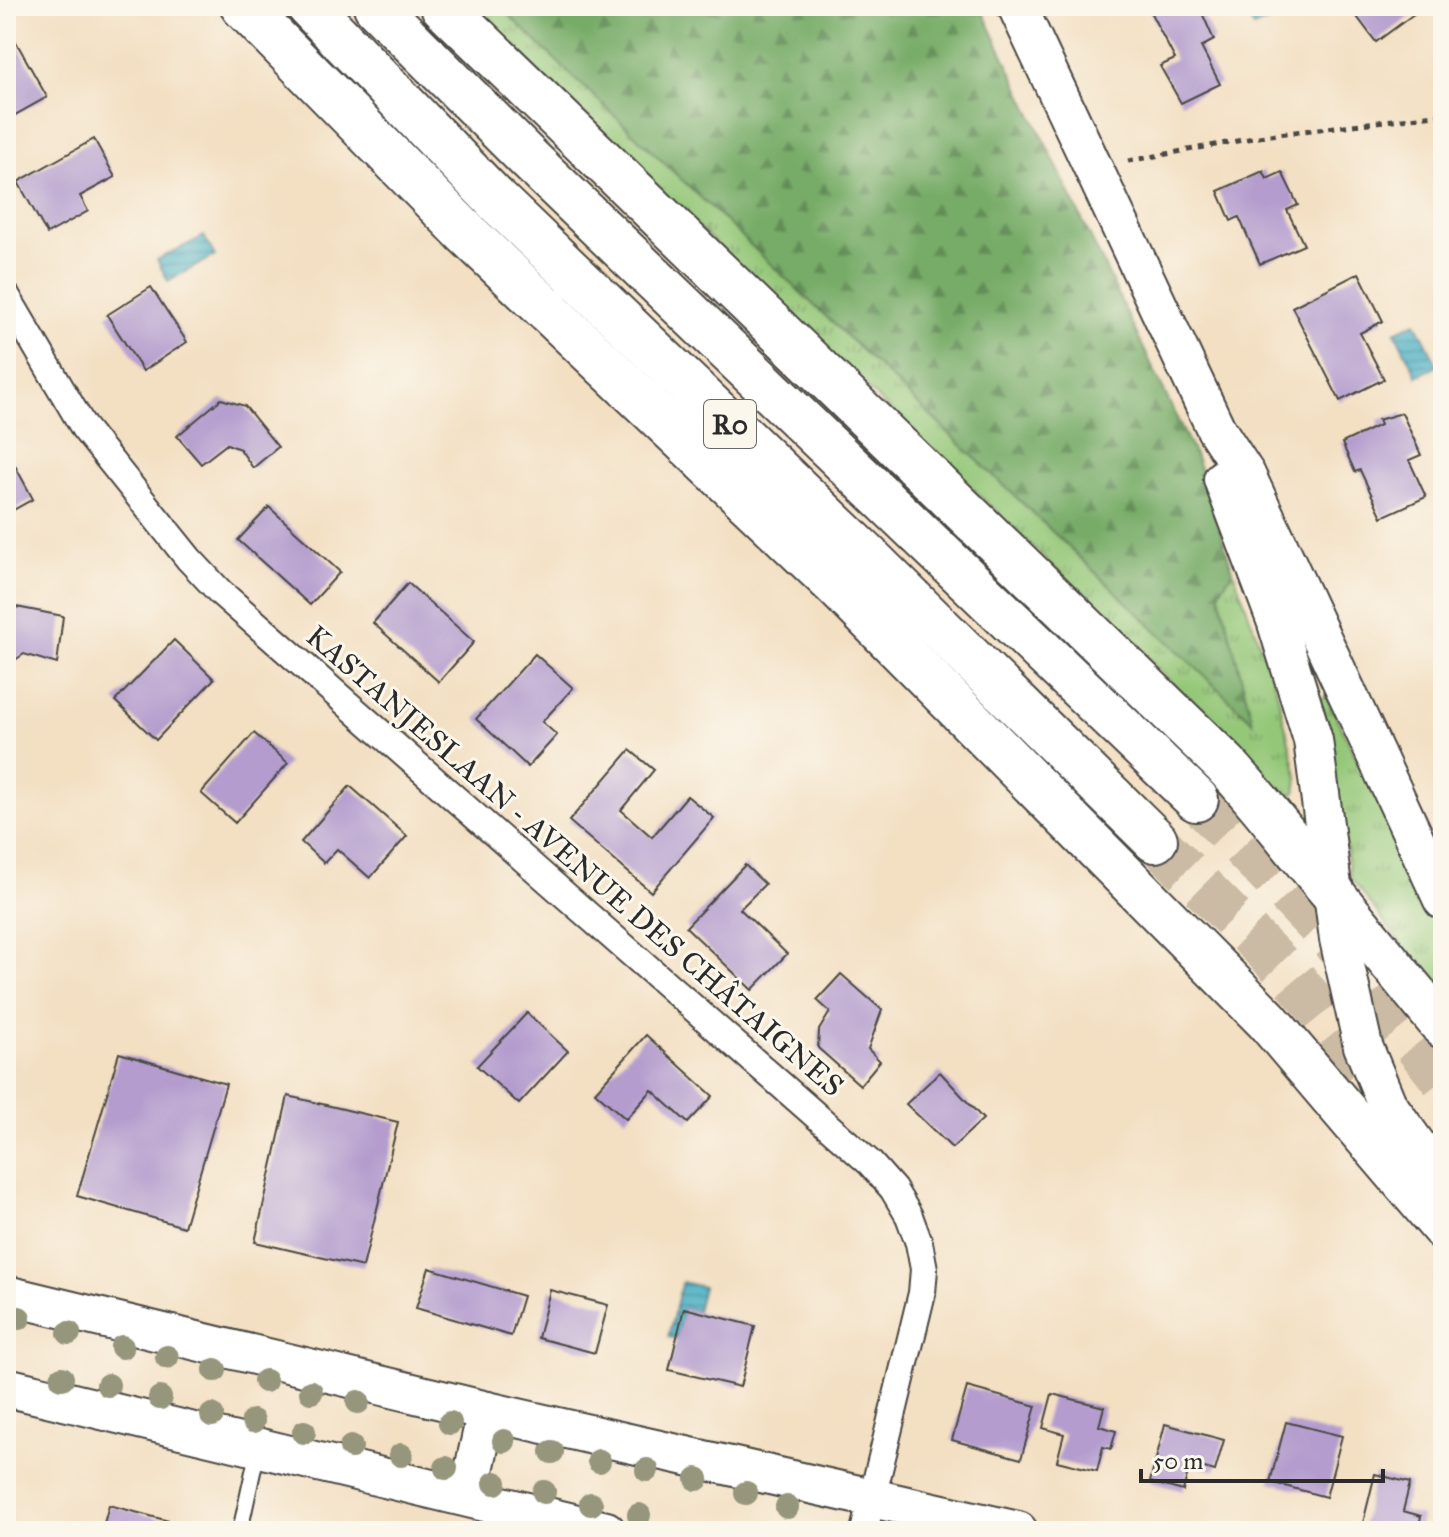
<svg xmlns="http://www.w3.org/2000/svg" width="1449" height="1537" font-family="'IM FELL Great Primer',serif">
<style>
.grass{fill:url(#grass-tufts);stroke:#607952;stroke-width:2}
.forest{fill:url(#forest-firs);stroke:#516c4a;stroke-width:2}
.water{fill:url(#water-rules);stroke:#386c77;stroke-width:2}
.building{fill:#b49dce}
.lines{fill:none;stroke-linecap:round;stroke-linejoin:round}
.highway-tunnel{stroke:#cbbba4;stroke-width:44;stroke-dasharray:44 22;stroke-linecap:butt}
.lane-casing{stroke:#494642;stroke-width:18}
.street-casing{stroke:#494642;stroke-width:30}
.secondary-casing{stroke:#494642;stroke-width:42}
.primary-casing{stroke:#494642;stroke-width:46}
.highway-casing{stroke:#494642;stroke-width:48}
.path{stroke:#494642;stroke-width:5;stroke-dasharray:6 6;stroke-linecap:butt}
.lane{stroke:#fff;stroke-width:14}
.street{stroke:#fff;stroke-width:26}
.secondary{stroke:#fff;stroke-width:38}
.primary{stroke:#fff;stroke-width:42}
.highway{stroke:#fff;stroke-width:44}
.tree{fill:#96967c}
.labels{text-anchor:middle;stroke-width:6;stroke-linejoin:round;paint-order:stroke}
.shield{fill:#fbf7ec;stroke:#696865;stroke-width:2}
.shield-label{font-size:28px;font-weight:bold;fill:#2b2b2b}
.street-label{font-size:30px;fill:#2b2b2b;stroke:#fbf7ec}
</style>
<defs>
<pattern id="grass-tufts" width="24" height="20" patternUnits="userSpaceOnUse" patternTransform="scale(2)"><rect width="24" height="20" fill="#94c778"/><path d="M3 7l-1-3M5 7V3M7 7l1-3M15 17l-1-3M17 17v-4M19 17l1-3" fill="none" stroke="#79a263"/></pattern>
<pattern id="forest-firs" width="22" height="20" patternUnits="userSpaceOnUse" patternTransform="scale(2)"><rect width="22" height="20" fill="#77ac68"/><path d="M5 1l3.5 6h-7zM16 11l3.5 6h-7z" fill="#628c56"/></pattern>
<pattern id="water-rules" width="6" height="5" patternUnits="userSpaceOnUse" patternTransform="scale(2)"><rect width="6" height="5" fill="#44adc3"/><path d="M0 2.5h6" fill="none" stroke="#398d9f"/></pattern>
</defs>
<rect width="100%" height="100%" fill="#fbf7ec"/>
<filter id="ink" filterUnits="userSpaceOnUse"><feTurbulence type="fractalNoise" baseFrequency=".0125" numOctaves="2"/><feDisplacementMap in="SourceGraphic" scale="16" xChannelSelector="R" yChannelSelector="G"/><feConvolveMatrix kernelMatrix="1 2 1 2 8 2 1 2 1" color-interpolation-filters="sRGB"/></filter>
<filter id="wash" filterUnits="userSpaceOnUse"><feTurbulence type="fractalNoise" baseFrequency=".006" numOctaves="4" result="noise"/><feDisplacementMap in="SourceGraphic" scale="32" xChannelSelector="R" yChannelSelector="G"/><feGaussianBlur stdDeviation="1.8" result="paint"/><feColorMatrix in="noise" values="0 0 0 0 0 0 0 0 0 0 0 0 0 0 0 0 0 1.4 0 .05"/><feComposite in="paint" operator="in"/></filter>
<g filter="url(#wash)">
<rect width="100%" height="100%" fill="#f3dfc2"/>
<g class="grass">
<polygon points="467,6 499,6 1252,721 1219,592 1233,571 1276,688 1298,779 1296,792 1288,795 1277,791 1120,630"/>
<polygon points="1326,696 1443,938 1443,999 1351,878 1320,699"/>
</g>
<polygon class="forest" points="499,6 980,6 1198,462 1233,571 1219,592 1253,722"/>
<g class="water">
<polygon points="1243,6 1263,6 1271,20 1254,28"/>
<polygon points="204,236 215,256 168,281 157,260"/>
<polygon points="1416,322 1438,366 1417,376 1395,332"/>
<polygon points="682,1282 703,1287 697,1311 684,1308 677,1339 668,1337"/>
</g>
<g id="blocks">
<g class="building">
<polygon points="1147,6 1199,6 1214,40 1201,47 1220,84 1181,103 1160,66 1175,59"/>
<polygon points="1349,6 1420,6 1422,8 1376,42"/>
<polygon points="6,24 47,97 6,120"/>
<polygon points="94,139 115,177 80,196 88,211 47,234 18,182"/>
<polygon points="1263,171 1267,179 1282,172 1298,205 1287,210 1304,245 1260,264 1239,217 1231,221 1218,191"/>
<polygon points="1359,273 1383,321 1360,333 1384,379 1340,401 1292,307"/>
<polygon points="151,287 187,342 143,371 107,315"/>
<polygon points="221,399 245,406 278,447 253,468 240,449 227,444 201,464 177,436"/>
<polygon points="1402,413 1421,455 1409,460 1426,497 1382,517 1360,470 1355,472 1342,443 1380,425 1378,420"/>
<polygon points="6,449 33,499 6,514"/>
<polygon points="269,507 340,572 310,605 238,540"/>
<polygon points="408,583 474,642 439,682 373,623"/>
<polygon points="6,605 63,616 57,664 24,654 6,666"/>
<polygon points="174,640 214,679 156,740 115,701"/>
<polygon points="535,654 573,688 542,722 557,735 528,767 476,719"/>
<polygon points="254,733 288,763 235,823 201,793"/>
<polygon points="630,750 654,770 621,810 652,837 687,796 714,818 651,892 569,821"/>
<polygon points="350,786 407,836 370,878 337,849 324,863 301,842"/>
<polygon points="745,865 765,884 740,909 787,954 752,990 686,927"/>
<polygon points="841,974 882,1010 868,1049 880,1061 860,1085 818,1048 819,1030 830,1012 817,1000"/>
<polygon points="527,1013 568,1051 519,1104 477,1066"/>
<polygon points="646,1035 713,1096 688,1123 652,1090 626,1119 595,1092"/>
<polygon points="119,1053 226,1084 184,1227 77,1196"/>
<polygon points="940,1072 983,1119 952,1148 906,1104"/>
<polygon points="288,1096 398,1122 363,1267 255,1242"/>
<polygon points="429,1268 523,1296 511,1336 416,1308"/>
<polygon points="550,1290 608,1305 595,1353 538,1338"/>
<polygon points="684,1308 755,1326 740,1387 669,1370"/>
<polygon points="967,1387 1036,1406 1021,1459 952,1440"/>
<polygon points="1052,1394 1104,1407 1099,1426 1116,1431 1111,1449 1103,1447 1097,1471 1057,1461 1064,1434 1043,1428"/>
<polygon points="1286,1422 1342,1436 1326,1497 1270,1482"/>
<polygon points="1165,1424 1224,1440 1215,1471 1190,1464 1183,1491 1150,1482"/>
<polygon points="1375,1474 1410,1483 1403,1511 1421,1516 1418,1531 1361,1531"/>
<polygon points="109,1505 180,1524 178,1531 102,1531"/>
</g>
</g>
</g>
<g filter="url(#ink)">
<use href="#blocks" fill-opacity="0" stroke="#494642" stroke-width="2"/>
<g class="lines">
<g class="highway-tunnel">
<polyline points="1196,799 1331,939 1443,1080"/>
<polyline points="1155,840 1295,980 1378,1082"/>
</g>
<defs>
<polyline id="lane" points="240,1531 258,1449"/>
<polyline id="street" points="6,295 84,428 189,559 220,592 870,1163 893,1189 909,1216 919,1243 924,1269 922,1293 864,1531"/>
<g id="secondary">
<polyline points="1017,6 1216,429 1246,475 1443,900"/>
<polyline points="1223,479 1276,620 1313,740 1339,939 1363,1046 1387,1104 1443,1182"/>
<polyline points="6,1295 487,1411 1018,1531"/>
<polyline points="6,1387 606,1531"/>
<polyline points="468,1497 487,1411"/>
</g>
<polyline id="primary" points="1333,893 1443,1027"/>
<g id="highway">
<polyline points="243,6 465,232 837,586 1267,1020 1443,1227"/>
<polyline points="309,6 497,201 866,555 1155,840"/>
<polyline points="376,6 530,160 1196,799"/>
<path d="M443 6 1225 764C1264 806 1296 850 1333 893"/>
</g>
</defs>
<use href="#lane" class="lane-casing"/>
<use href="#street" class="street-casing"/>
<use href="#secondary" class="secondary-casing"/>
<use href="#primary" class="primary-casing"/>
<use href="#highway" class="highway-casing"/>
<polyline class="path" points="1128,161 1270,135 1443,114"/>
<use href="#lane" class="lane"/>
<use href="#street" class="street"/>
<use href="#secondary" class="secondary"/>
<use href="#primary" class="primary"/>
<use href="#highway" class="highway"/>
</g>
<g class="tree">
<circle cx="19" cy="1318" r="12"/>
<circle cx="69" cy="1333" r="12"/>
<circle cx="122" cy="1347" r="12"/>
<circle cx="167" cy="1357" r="12"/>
<circle cx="215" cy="1370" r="12"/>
<circle cx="62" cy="1378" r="12"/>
<circle cx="265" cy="1381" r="12"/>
<circle cx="108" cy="1385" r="12"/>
<circle cx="311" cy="1392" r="12"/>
<circle cx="160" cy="1398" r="12"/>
<circle cx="358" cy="1402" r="12"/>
<circle cx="212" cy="1415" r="12"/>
<circle cx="253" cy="1421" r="12"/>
<circle cx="450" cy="1423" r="12"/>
<circle cx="304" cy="1432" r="12"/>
<circle cx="504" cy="1441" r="12"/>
<circle cx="351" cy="1447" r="12"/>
<circle cx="552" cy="1452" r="12"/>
<circle cx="401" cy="1455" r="12"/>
<circle cx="599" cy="1461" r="12"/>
<circle cx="446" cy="1468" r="12"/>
<circle cx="647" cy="1470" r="12"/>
<circle cx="697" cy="1479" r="12"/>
<circle cx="495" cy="1483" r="12"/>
<circle cx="544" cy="1492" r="12"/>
<circle cx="746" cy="1493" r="12"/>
<circle cx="591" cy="1504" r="12"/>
<circle cx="787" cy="1507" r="12"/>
<circle cx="639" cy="1515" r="12"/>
</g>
</g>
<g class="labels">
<rect class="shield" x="704" y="400" width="52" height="48" rx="6"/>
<g class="shield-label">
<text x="730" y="434">R0</text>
</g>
<g class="street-label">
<text transform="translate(575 861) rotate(41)" y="10">KASTANJESLAAN - AVENUE DES CHÂTAIGNES</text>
</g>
</g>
<rect width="1449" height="1537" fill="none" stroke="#fbf7ec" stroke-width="32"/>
<path d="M1141 1469v12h242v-12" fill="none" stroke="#2b2b2b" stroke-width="4"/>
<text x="1153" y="1469" font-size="24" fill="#2b2b2b" stroke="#fbf7ec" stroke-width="6" paint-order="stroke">50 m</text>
</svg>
